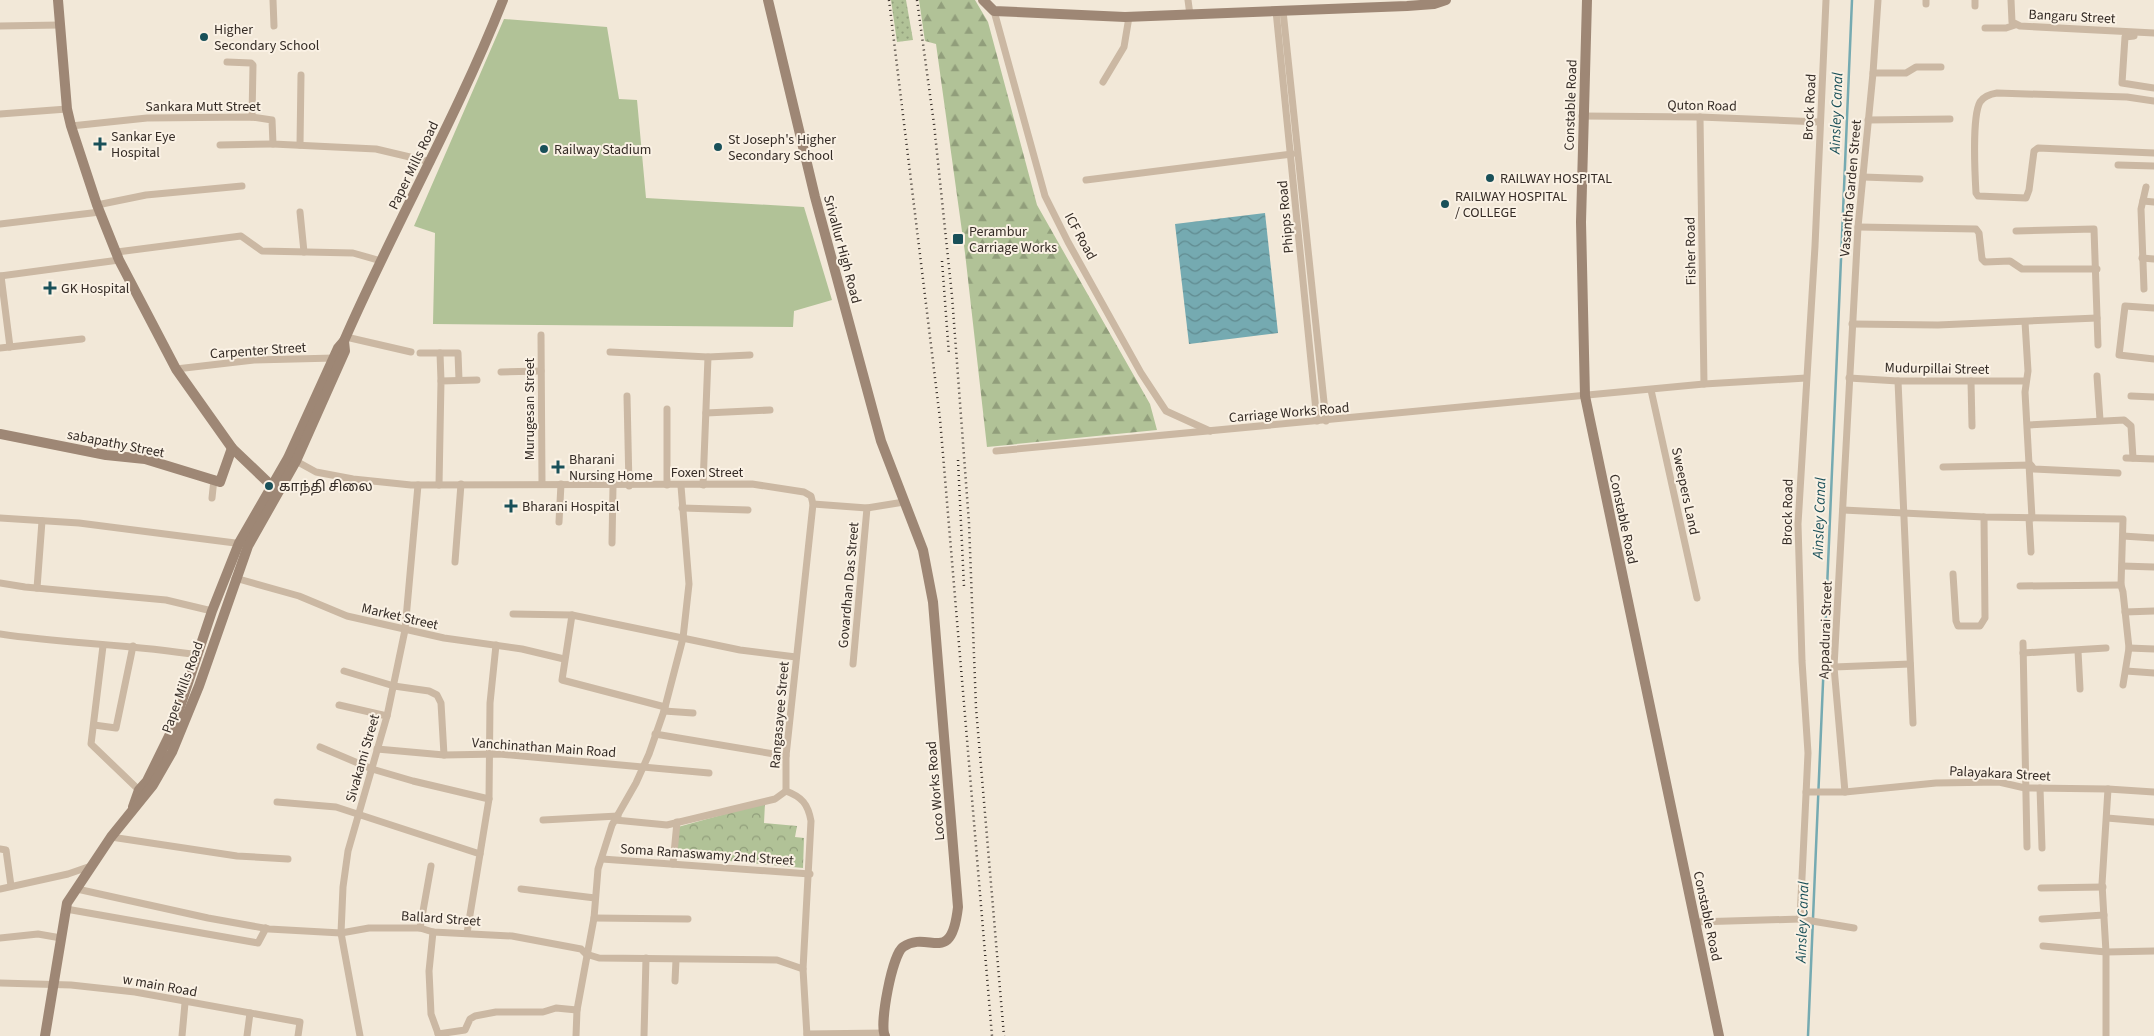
<svg xmlns="http://www.w3.org/2000/svg" width="2154" height="1036" font-family="'Source Sans 3','Noto Sans Tamil',sans-serif">
<style>
.grass{fill:url(#grass-dots)}
.forest{fill:url(#forest-firs)}
.park{fill:url(#park-crowns)}
.garden{fill:#b1c297}
.water{fill:url(#water-waves)}
.lines{fill:none;stroke-linecap:round;stroke-linejoin:round}
.stream{stroke:#75aab1;stroke-width:2.5}
.street{stroke:#cbb8a3;stroke-width:7}
.secondary{stroke:#9e8775;stroke-width:10}
.rail{stroke:#352c26;stroke-width:2.5;stroke-dasharray:1 4;stroke-linecap:butt}
.poi-dot{fill:#195059;stroke:#faf1e4;stroke-width:2}
.labels{text-anchor:middle;stroke-width:4;stroke-linejoin:round;paint-order:stroke}
.street-label{font-size:14px;fill:#352c26;stroke:#faf1e4}
.poi-label{font-size:14px;fill:#352c26;stroke:#faf1e4;text-anchor:start}
.water-label{font-size:15px;font-style:italic;fill:#195059;stroke:#faf1e4}
</style>
<defs>
<pattern id="grass-dots" width="8" height="8" patternUnits="userSpaceOnUse" patternTransform="scale(1.25)"><rect width="8" height="8" fill="#b1c297"/><path d="M2 2h.1M6 6h.1" fill="none" stroke="#919e7b" stroke-width="1.8" stroke-linecap="round"/></pattern>
<pattern id="forest-firs" width="22" height="20" patternUnits="userSpaceOnUse" patternTransform="scale(1.25)"><rect width="22" height="20" fill="#b1c297"/><path d="M5 1l3.5 6h-7zM16 11l3.5 6h-7z" fill="#919e7b"/></pattern>
<pattern id="park-crowns" width="20" height="18" patternUnits="userSpaceOnUse" patternTransform="scale(1.25)"><rect width="20" height="18" fill="#b1c297"/><path d="M2 6a3 3 0 1 1 6 0M12 15a3 3 0 1 1 6 0" fill="none" stroke="#919e7b"/></pattern>
<pattern id="water-waves" width="16" height="10" patternUnits="userSpaceOnUse" patternTransform="scale(1.25)"><rect width="16" height="10" fill="#75aab1"/><path d="M0 5q4-4 8 0t8 0" fill="none" stroke="#618b90"/></pattern>
</defs>
<rect width="100%" height="100%" fill="#f2e8d8"/>
<polygon class="grass" points="891,0 906,0 913,40 897,42"/>
<polygon class="forest" points="919,0 975,0 988,22 1037,205 1150,404 1157,430 987,447 965,253 936,44 925,41"/>
<polygon class="park" points="765,803 764,823 797,826 795,837 804,838 803,868 676,856 678,827"/>
<polygon class="garden" points="504,19 607,27 619,99 637,100 646,198 804,207 832,300 794,311 793,327 433,324 435,233 414,226"/>
<polygon class="water" points="1265,213 1278,333 1189,344 1175,224"/>
<g class="lines">
<polyline class="stream" points="1808,1036 1852,0"/>
<g class="street">
<polyline points="273,0 274,26"/>
<polyline points="1188,0 1190,15"/>
<polyline points="2011,0 2012,22 2020,26 2154,33"/>
<polyline points="1926,4 1926,0"/>
<polyline points="1975,6 1975,0"/>
<polyline points="994,11 1045,196 1068,242 1141,373 1166,411 1210,431"/>
<polyline points="1276,11 1317,421"/>
<polyline points="1283,11 1326,421"/>
<polyline points="0,26 60,25"/>
<polyline points="1985,28 2006,28 2015,25"/>
<polyline points="2134,36 2125,37 2122,83 2154,88"/>
<polyline points="227,62 251,63 253,65 252,117"/>
<polyline points="1873,73 1906,73 1916,67 1941,67"/>
<polyline points="1103,82 1124,47 1129,17"/>
<path d="M2154 101 2127 97 1997 93C1990 94 1984 96 1980 102 1972 116 1975 176 1976 193L1978 196 2026 198 2029 190 2034 151 2038 148 2154 153"/>
<polyline points="0,114 67,109"/>
<polyline points="1582,116 1700,117 1820,122"/>
<polyline points="1700,117 1704,384"/>
<polyline points="1868,120 1950,119"/>
<polyline points="71,126 147,118 252,117 272,120 273,144 376,149 431,162"/>
<polyline points="220,145 273,144"/>
<polyline points="300,145 301,75"/>
<polyline points="2118,165 2154,166"/>
<polyline points="1863,177 1920,179"/>
<polyline points="1086,180 1292,154"/>
<polyline points="2143,201 2154,202"/>
<polyline points="97,205 146,195 242,186"/>
<polyline points="300,212 304,252"/>
<polyline points="0,224 100,212"/>
<polyline points="1858,227 1976,229 1979,233 1982,259 1985,262 2010,261 2022,269 2097,269"/>
<polyline points="2016,231 2094,229 2098,345"/>
<polyline points="117,252 241,236 262,251 353,253 381,261"/>
<polyline points="2142,258 2154,259"/>
<polyline points="0,276 119,260"/>
<polyline points="1,276 10,347"/>
<polyline points="2144,289 2141,209 2146,187"/>
<polyline points="2154,308 2125,306 2119,355 2154,359"/>
<polyline points="2025,322 2028,371 2025,392 2032,518"/>
<polyline points="1852,324 1938,325 2097,318"/>
<polyline points="541,335 542,483"/>
<polyline points="346,337 411,352"/>
<polyline points="0,348 82,339"/>
<polyline points="610,352 708,357 750,355"/>
<polyline points="420,353 458,353 459,380"/>
<polyline points="440,353 441,381"/>
<polyline points="176,369 254,360 335,358"/>
<polyline points="501,372 541,371"/>
<polyline points="2097,376 2100,420"/>
<polyline points="1849,378 1898,381 2025,381"/>
<polyline points="1898,381 1913,723"/>
<polyline points="1971,381 1972,426"/>
<polyline points="1651,390 1697,598"/>
<polyline points="627,396 629,486"/>
<polyline points="2131,396 2154,397"/>
<polyline points="706,413 770,410"/>
<polyline points="2028,425 2124,420 2131,426 2133,458"/>
<polyline points="996,451 1704,384 1806,378"/>
<polyline points="2126,458 2154,459"/>
<polyline points="296,461 316,472 353,479 411,485 752,484 804,492 811,496 813,504 867,508 904,502"/>
<polyline points="1943,467 2031,465 2034,469 2118,473"/>
<polyline points="439,485 441,381 477,380"/>
<polyline points="667,485 667,409"/>
<polyline points="703,485 708,357"/>
<polyline points="212,498 214,479"/>
<polyline points="682,508 748,510"/>
<polyline points="1843,510 1984,517 2123,519 2121,585 2123,592 2129,648 2123,685"/>
<polyline points="0,518 79,523 243,544"/>
<polyline points="2029,518 2031,552"/>
<polyline points="559,522 561,484"/>
<polyline points="2123,536 2154,538"/>
<polyline points="612,543 613,486"/>
<polyline points="455,562 461,484"/>
<polyline points="2122,566 2154,567"/>
<polyline points="1953,574 1956,621 1958,626 1980,626 1985,618 1984,517"/>
<polyline points="235,578 299,596 347,616 444,638 522,649 564,659"/>
<polyline points="0,583 25,587 166,600 212,611"/>
<polyline points="2020,586 2121,585"/>
<polyline points="37,588 42,521"/>
<polyline points="2125,612 2154,611"/>
<polyline points="513,614 572,615 740,650 796,657"/>
<polyline points="572,615 562,680 665,707"/>
<path d="M0 634C66 644 132 644 197 655"/>
<polyline points="2023,643 2027,847"/>
<polyline points="103,646 91,744 142,793"/>
<polyline points="2129,648 2154,649"/>
<polyline points="2078,651 2080,689"/>
<polyline points="2023,653 2106,648"/>
<polyline points="853,664 867,508"/>
<polyline points="1834,667 1910,664"/>
<polyline points="344,671 394,686 429,691 437,695 441,703 444,755"/>
<polyline points="2126,671 2154,673"/>
<polyline points="339,705 387,716"/>
<polyline points="664,711 693,713"/>
<polyline points="94,725 116,728 133,646"/>
<polyline points="655,734 786,756"/>
<polyline points="320,747 372,769 413,781 489,799"/>
<polyline points="377,749 444,755 499,754 709,773"/>
<polyline points="2040,788 2042,848"/>
<polyline points="1806,792 1845,792 1936,783 1999,782 2025,788 2108,789 2154,792"/>
<polyline points="1845,792 1834,667 1858,227 1873,73 1878,0"/>
<polyline points="277,802 336,807 480,854 467,933"/>
<polyline points="2107,818 2154,822"/>
<polyline points="543,820 618,816"/>
<polyline points="615,820 667,825 775,799 786,791"/>
<polyline points="111,837 237,856 288,859"/>
<polyline points="0,849 6,850 11,886"/>
<polyline points="480,854 489,799 490,703 496,645"/>
<polyline points="602,859 810,874"/>
<polyline points="673,864 677,822"/>
<polyline points="2041,888 2103,887"/>
<polyline points="0,889 68,874 91,866"/>
<polyline points="77,889 208,918 269,929 341,933 369,928 420,928 433,932 512,936 581,949 586,954 599,958 777,960 803,969"/>
<polyline points="521,889 595,898"/>
<polyline points="66,909 258,943 266,928"/>
<polyline points="594,918 688,919"/>
<polyline points="1800,919 1854,928"/>
<polyline points="2042,919 2104,915"/>
<polyline points="1695,922 1800,919 1808,753 1802,661 1798,524 1815,246 1826,0"/>
<polyline points="420,928 431,866"/>
<polyline points="433,932 429,971 431,1014 439,1036"/>
<polyline points="0,938 38,934 61,938"/>
<polyline points="2043,946 2106,952 2154,951"/>
<polyline points="675,981 676,960"/>
<polyline points="0,983 71,985 135,992 300,1022 298,1036"/>
<polyline points="438,1034 465,1030 470,1019 475,1016 496,1012 543,1012 556,1008 577,1010"/>
<polyline points="807,1034 884,1033"/>
<polyline points="182,1036 185,1003"/>
<polyline points="247,1036 250,1013"/>
<polyline points="360,1036 341,933 343,887 348,851 387,716 405,630 418,485"/>
<polyline points="576,1036 577,1010 594,918 598,869 612,825 636,783 649,754 664,711 683,638 689,584 681,486"/>
<polyline points="644,1036 646,958"/>
<path d="M807 1036 803 969 811 821C808 804 802 797 786 791V756L813 504"/>
<polyline points="2106,1036 2106,952 2102,884 2108,789"/>
</g>
<g class="secondary">
<polyline points="58,0 67,109 71,126 97,205 119,260 176,369 232,448 275,489"/>
<path d="M768 0 815 197 881 441 923 550 933 602 958 907C951 968 929 929 903 947 892 955 879 1025 885 1036"/>
<polyline points="983,0 994,11 1125,17 1407,6 1434,4 1446,0"/>
<polyline points="1587,0 1581,222 1585,396 1719,1036"/>
<polyline points="0,434 106,455 145,459 220,482 232,448"/>
<path d="M133 807 139 790 147 781 173 728 212 611 239 543 288 458 338 348 344 341C394 226 457 117 503 0"/>
<polyline points="45,1036 67,903 111,837 153,785 172,752 199,686 248,546 296,461 345,351 344,341"/>
</g>
<g class="rail">
<polyline points="889,0 940,419 992,1036"/>
<polyline points="917,0 934,124 952,296 969,523 976,708 1004,1036"/>
<polyline points="942,261 949,355"/>
<polyline points="958,460 964,587"/>
</g>
</g>
<g class="poi-dot">
<circle cx="204" cy="37" r="5"/>
<path d="M97.5 136.5h5v5h5v5h-5v5h-5v-5h-5v-5h5z"/>
<circle cx="718" cy="147" r="5"/>
<circle cx="544" cy="149" r="5"/>
<circle cx="1490" cy="178" r="5"/>
<circle cx="1445" cy="204" r="5"/>
<rect x="952" y="233" width="12" height="12" rx="2.5"/>
<path d="M47.5 280.5h5v5h5v5h-5v5h-5v-5h-5v-5h5z"/>
<path d="M555.5 459.5h5v5h5v5h-5v5h-5v-5h-5v-5h5z"/>
<circle cx="269" cy="486" r="5"/>
<path d="M508.5 498.5h5v5h5v5h-5v5h-5v-5h-5v-5h5z"/>
</g>
<g class="labels">
<g class="street-label">
<text transform="translate(2072 16) rotate(3)" y="5">Bangaru Street</text>
<text transform="translate(1570 105) rotate(-88)" y="5">Constable Road</text>
<text transform="translate(1702 105) rotate(1)" y="5">Quton Road</text>
<text x="203" y="111">Sankara Mutt Street</text>
<text transform="translate(1809 107) rotate(-87)" y="5">Brock Road</text>
<text transform="translate(413 165) rotate(-64)" y="5">Paper Mills Road</text>
<text transform="translate(1850 188) rotate(-85)" y="5">Vasantha Garden Street</text>
<text transform="translate(1285 217) rotate(-95)" y="5">Phipps Road</text>
<text transform="translate(1081 236) rotate(61)" y="5">ICF Road</text>
<text transform="translate(843 249) rotate(75)" y="5">Srivallur High Road</text>
<text transform="translate(1690 251) rotate(-91)" y="5">Fisher Road</text>
<text transform="translate(258 350) rotate(-4)" y="5">Carpenter Street</text>
<text transform="translate(1937 368) rotate(1)" y="5">Mudurpillai Street</text>
<text transform="translate(529 409) rotate(-90)" y="5">Murugesan Street</text>
<text transform="translate(1289 412) rotate(-5)" y="5">Carriage Works Road</text>
<text transform="translate(116 443) rotate(11)" y="5">sabapathy Street</text>
<text x="707" y="477">Foxen Street</text>
<text transform="translate(1686 491) rotate(78)" y="5">Sweepers Land</text>
<text transform="translate(1787 512) rotate(-89)" y="5">Brock Road</text>
<text transform="translate(1624 519) rotate(78)" y="5">Constable Road</text>
<text transform="translate(848 585) rotate(-85)" y="5">Govardhan Das Street</text>
<text transform="translate(400 616) rotate(13)" y="5">Market Street</text>
<text transform="translate(1825 630) rotate(-88)" y="5">Appadurai Street</text>
<text transform="translate(182 687) rotate(-70)" y="5">Paper Mills Road</text>
<text transform="translate(779 715) rotate(-85)" y="5">Rangasayee Street</text>
<text transform="translate(544 747) rotate(4)" y="5">Vanchinathan Main Road</text>
<text transform="translate(362 758) rotate(-74)" y="5">Sivakami Street</text>
<text transform="translate(2000 773) rotate(3)" y="5">Palayakara Street</text>
<text transform="translate(935 791) rotate(-95)" y="5">Loco Works Road</text>
<text transform="translate(707 854) rotate(4)" y="5">Soma Ramaswamy 2nd Street</text>
<text transform="translate(1708 916) rotate(78)" y="5">Constable Road</text>
<text transform="translate(441 918) rotate(4)" y="5">Ballard Street</text>
<text transform="translate(160 985) rotate(10)" y="5">w main Road</text>
</g>
<g class="poi-label">
<text x="214" y="34">Higher<tspan x="214" dy="16">Secondary School</tspan></text>
<text x="111" y="141">Sankar Eye<tspan x="111" dy="16">Hospital</tspan></text>
<text x="728" y="144">St Joseph's Higher<tspan x="728" dy="16">Secondary School</tspan></text>
<text x="554" y="154">Railway Stadium</text>
<text x="1500" y="183">RAILWAY HOSPITAL</text>
<text x="1455" y="201">RAILWAY HOSPITAL<tspan x="1455" dy="16">/ COLLEGE</tspan></text>
<text x="969" y="236">Perambur<tspan x="969" dy="16">Carriage Works</tspan></text>
<text x="61" y="293">GK Hospital</text>
<text x="569" y="464">Bharani<tspan x="569" dy="16">Nursing Home</tspan></text>
<text x="279" y="491">காந்தி சிலை</text>
<text x="522" y="511">Bharani Hospital</text>
</g>
<g class="water-label">
<text transform="translate(1836 113) rotate(-88)" y="5">Ainsley Canal</text>
<text transform="translate(1819 518) rotate(-88)" y="5">Ainsley Canal</text>
<text transform="translate(1802 922) rotate(-88)" y="5">Ainsley Canal</text>
</g>
</g>
</svg>
